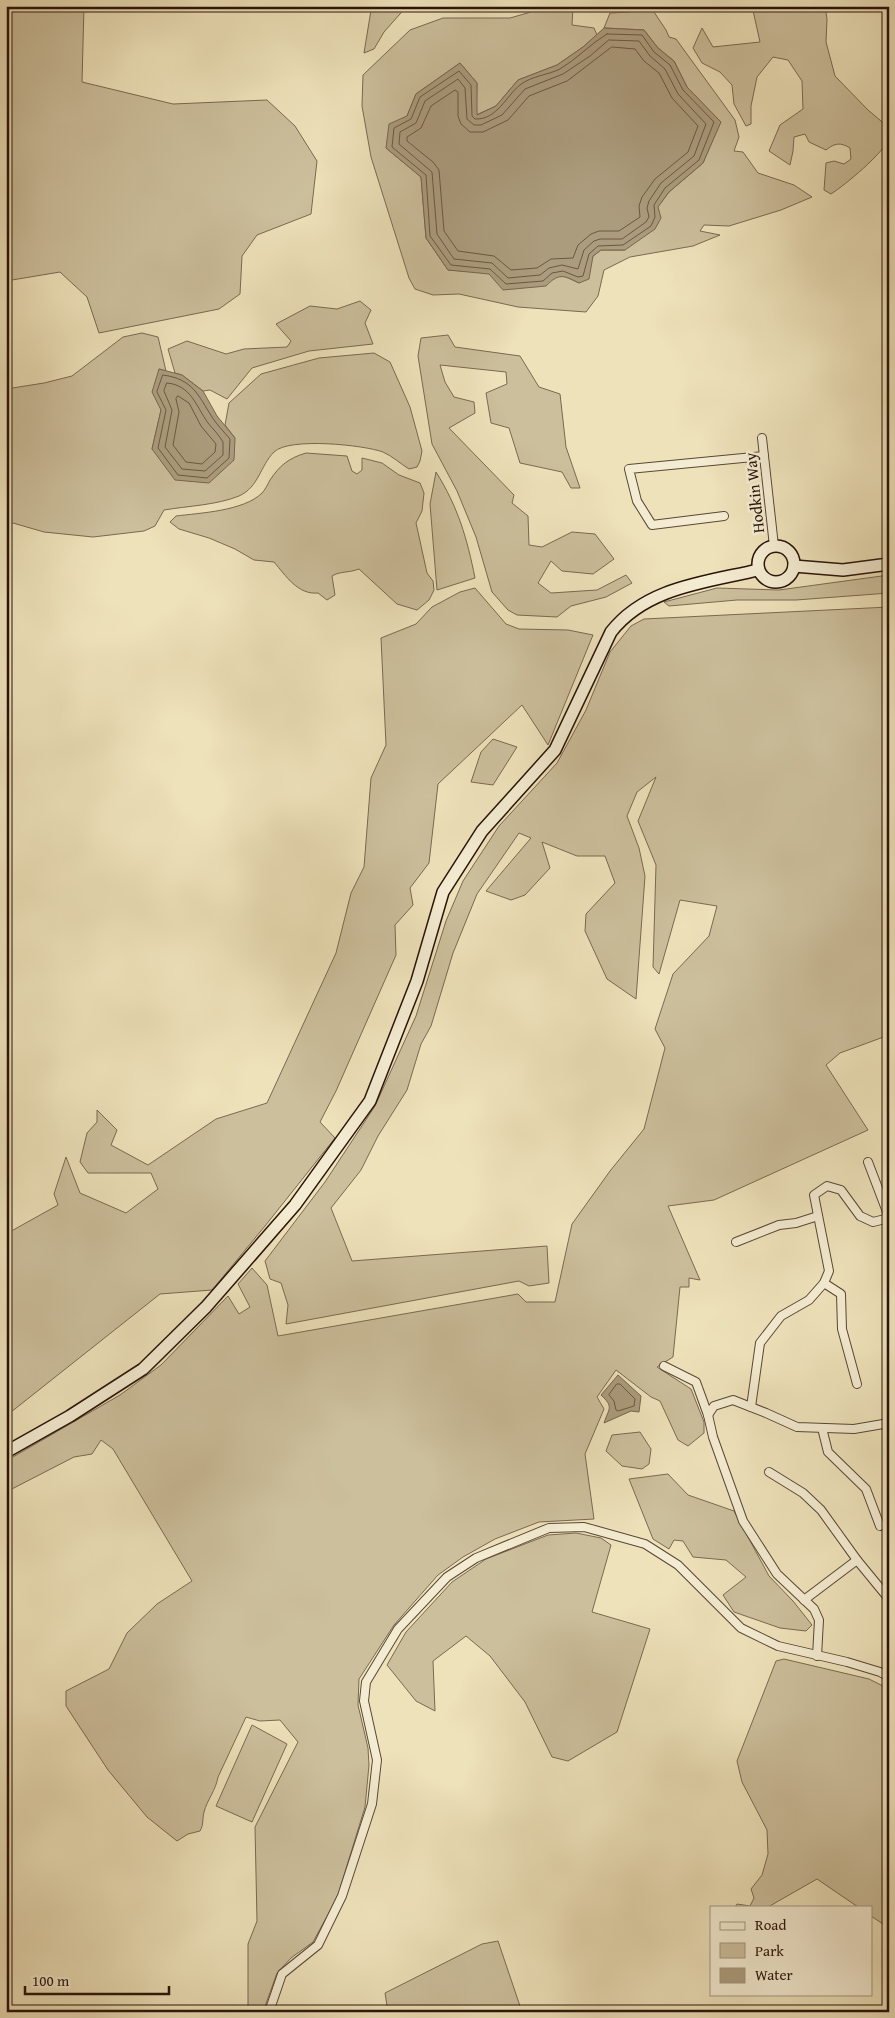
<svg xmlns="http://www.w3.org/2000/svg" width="895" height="2018" font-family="'Gentium Book Plus',serif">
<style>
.green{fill:#ccbf9c;stroke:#7a6952}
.water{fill:#ab9c7d;stroke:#77654e}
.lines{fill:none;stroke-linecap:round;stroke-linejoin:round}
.shore{stroke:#6a5842;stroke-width:1}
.street-casing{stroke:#5a4734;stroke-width:10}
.secondary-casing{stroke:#281308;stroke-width:14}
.street{stroke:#f4ecd2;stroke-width:8}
.secondary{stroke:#f4ecd2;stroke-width:11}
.labels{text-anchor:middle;stroke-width:5;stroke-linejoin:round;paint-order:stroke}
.street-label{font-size:16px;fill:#281308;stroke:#f4ecd2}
</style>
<rect width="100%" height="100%" fill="#eee2ba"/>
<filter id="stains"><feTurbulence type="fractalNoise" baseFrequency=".004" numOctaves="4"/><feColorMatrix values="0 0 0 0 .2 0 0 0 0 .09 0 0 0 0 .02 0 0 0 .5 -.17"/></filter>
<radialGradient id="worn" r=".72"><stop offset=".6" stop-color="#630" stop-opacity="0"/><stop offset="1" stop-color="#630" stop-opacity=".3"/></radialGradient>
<g class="green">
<polygon points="6,6 84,6 82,82 173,104 267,100 295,126 317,161 311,214 257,235 242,256 240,294 219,309 99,333 87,297 60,272 6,281"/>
<polygon points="375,6 407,6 384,32 374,49 364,53 371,10"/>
<polygon points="534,6 573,6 572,25 594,28 597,35 583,47 557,65 518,80 496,106 476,115 477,83 460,63 416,94 407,116 386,148 421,177 426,238 448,270 554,277 564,276 579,283 593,256 601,250 625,250 669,192 703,163 720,122 687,87 674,61 658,48 644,30 604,28 610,13 630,12 633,6 650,6 666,30 669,37 676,39 735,120 739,137 734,151 743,152 758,173 794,185 812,197 781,210 729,226 704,225 700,231 720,235 693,246 630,257 604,270 598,296 586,312 518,307 459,294 433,295 415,289 409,278 371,157 362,106 363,75 410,30 443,18 510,18 531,12"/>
<path d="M752 6H825L827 19 826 42 835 76 868 110 887 126C888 130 890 134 889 138 884 153 845 185 831 194L824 190 826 163 834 161 844 164 851 159 850 148C840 142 835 143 826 150L809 142 805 134 794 137 793 151 790 165 769 151 780 125 803 109 802 81 788 60 773 57 757 77 751 106V124L746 126 734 104 732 85 720 72 702 63 693 48 702 28 713 47 760 42Z"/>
<polygon points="360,301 371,310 365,323 373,344 309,351 252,368 227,399 210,390 203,391 182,375 175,373 168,349 187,341 226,354 244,349 287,347 291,341 276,324 310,306 337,309"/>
<path d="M142 333 158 337 166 371 159 369 161 410 152 449 235 438 225 425 229 403 261 374 319 358 374 353 390 362 410 407 422 451 420 461 417 467 409 469C401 464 392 456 383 452 364 445 289 437 274 452 260 466 259 487 239 496 217 505 188 506 164 510L155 526 144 531 93 537 44 532 6 521V389L44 383 72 376 123 337Z"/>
<polygon points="448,335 455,347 520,356 539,387 560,394 566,447 580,488 571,488 562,472 520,463 509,428 491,423 486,393 507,384 506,372 440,365 445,382 454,397 474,402 475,413 449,428 514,495 512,503 528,516 529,545 542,547 572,532 595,534 614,559 593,574 562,571 551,561 538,583 551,593 597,590 626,575 632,583 606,597 571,606 557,617 517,615 508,610 492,592 476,537 457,491 432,444 418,356 421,338"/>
<path d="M306 453 347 456 352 471 357 474 362 470V458L382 463 399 475 420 483 424 493 422 511 416 523 427 573 433 581 434 590 429 600 417 610 397 604 359 569C349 573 340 571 332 576L335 595 327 600 318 593C298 595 286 576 274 562L254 560 235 549 209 538 179 529 170 522 176 516C200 513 244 511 262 493 265 490 268 484 270 480 280 465 289 458 306 453Z"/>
<path d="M436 472C458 507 467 538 475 578L437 590 430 504Z"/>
<polygon points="889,575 889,593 796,600 737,600 669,606 664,602 717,588 779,590"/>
<polygon points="475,588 506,624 519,629 568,630 593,635 548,745 522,705 438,784 429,863 410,888 413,905 395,925 396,955 336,1091 320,1122 335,1138 265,1226 212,1290 160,1294 6,1416 6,1234 58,1205 54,1194 66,1157 80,1193 126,1213 158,1189 151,1173 88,1173 80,1162 87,1133 97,1122 97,1110 117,1130 111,1145 148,1165 216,1119 267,1103 336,953 351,893 364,867 371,778 386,745 381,638 416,624 432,607 460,592"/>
<path d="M889 607V1035L840 1053 826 1065 868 1130 714 1200 668 1206 700 1280 689 1278V1287H680L673 1357 657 1367 691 1389 704 1422V1433L688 1446 678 1440 660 1401 651 1397 616 1370 597 1397 604 1409 585 1454 594 1519 539 1522 495 1539 463 1557 438 1575 394 1625 359 1679 358 1705 368 1748 369 1765 365 1807 337 1898 313 1942 291 1958 277 1973 263 2012H248V1944L257 1921 255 1827 298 1742 280 1720 260 1721 246 1717 218 1777C216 1790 207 1800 204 1812 202 1820 204 1824 200 1831L188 1834 177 1841 147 1817 108 1770 66 1706V1691L109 1669 127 1633 157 1604 192 1581 113 1449 101 1440 92 1454 74 1457 6 1492V1461L120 1395 161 1365 228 1296 239 1314 250 1307 238 1284 252 1268 267 1285 278 1336 518 1294 526 1302H555L572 1224 610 1171 644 1129 665 1048 655 1029 673 974 709 936 717 906 680 900 659 974 653 967 656 865 638 821 656 777 637 792 627 816 639 848 645 876 636 999 607 979 585 931 586 914 615 883 605 856H577L542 842 550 868 525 895 511 900 486 891 531 838 519 833 477 894 453 953 431 1026 421 1044 407 1090 378 1136 361 1170 331 1208 352 1261 547 1246 549 1283 529 1286 519 1281 286 1324 288 1305 281 1283 270 1279 265 1261 325 1182 375 1106 416 1016 446 921 463 881 499 826 557 763 586 710 610 652 631 626 644 619Z"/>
<polygon points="493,739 517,747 493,785 471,782 481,752"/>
<polygon points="640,1432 651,1449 649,1464 642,1469 622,1466 606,1451 612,1435"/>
<polygon points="668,1474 688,1495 734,1511 769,1576 793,1601 812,1625 806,1631 780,1628 734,1612 723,1595 746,1577 726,1560 693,1557 683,1541 674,1540 669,1549 653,1539 629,1479"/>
<polygon points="576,1533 601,1538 611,1545 592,1612 650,1629 617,1732 568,1761 552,1757 525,1702 490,1656 466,1636 433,1661 435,1711 416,1701 387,1665 406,1632 452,1582 486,1559 548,1535"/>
<polygon points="784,1659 869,1679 889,1689 889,1928 871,1916 871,1907 858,1907 817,1879 768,1907 735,1907 737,1904 750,1906 754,1898 751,1889 762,1875 768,1854 767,1830 742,1782 737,1761 776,1661"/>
<polygon points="252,1725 287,1744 252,1822 216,1806"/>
<polygon points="498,1941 522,2012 388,2012 385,1993 482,1944"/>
</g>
<g class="water">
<path d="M604 28 644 30 658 48 674 61 687 87 721 122 703 163 669 192 658 207 661 218 655 229 625 250H601L593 256 589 279 579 283C563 275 559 273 546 286L503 290 489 274 448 270 426 238 421 177 386 148 389 124 407 116 416 94 460 63 477 83V115L496 106 518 80 557 65 583 47Z"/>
<polygon points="159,369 182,375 203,391 217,416 235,438 234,460 209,483 175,480 152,449 161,410 152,392"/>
<path d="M618 1375 641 1396 639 1412 631 1411 604 1423C609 1408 614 1407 601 1395Z"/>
</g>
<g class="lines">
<g class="shore">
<path d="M607 34 642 35 654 52 670 65 683 90 714 122 699 160 665 188 654 205 655 217 651 226 623 245 598 246 589 254 583 276 578 277 563 271 552 273 543 281 506 284 490 269 451 265 430 236 426 175 392 147 394 128 411 119 420 97 459 71 471 85 472 116 475 119C497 120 506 96 520 85 531 76 548 75 560 69 577 59 590 44 607 34Z"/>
<polygon points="609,40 639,41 650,56 665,69 678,94 706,124 694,156 661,183 649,201 647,208 649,217 646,222 622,239 600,239 594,241 584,250 578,269 562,265 549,268 540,275 508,278 492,263 454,259 437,234 432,172 399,144 400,132 416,123 425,101 458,79 465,88 467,119 474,125 481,125 502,115 525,89 563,74 590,56"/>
<polygon points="612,47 635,49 644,61 659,73 672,98 698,126 688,152 655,179 642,197 639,206 640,217 619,231 599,231 591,234 578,245 573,258 551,259 537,268 511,270 494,256 458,251 444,231 439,170 433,162 407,141 407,137 421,128 431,106 455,90 458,92 458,116 461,124 470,132 483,132 508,120 529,96 567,81"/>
<path d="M163 375C193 379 198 395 212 417 217 425 224 432 230 439L229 458 207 478 178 475 158 448 166 410 157 392Z"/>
<path d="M167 383C191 385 196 406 208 423 213 429 219 435 223 442V455L205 471 182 469 165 447 172 410 164 391Z"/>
<polygon points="178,396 189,403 201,426 216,444 215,452 202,464 186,462 173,445 179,412 176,399"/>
<polygon points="617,1384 620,1384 635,1399 634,1406 618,1411 616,1410 614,1401 609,1395"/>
</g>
<defs>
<g id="street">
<polyline points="762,438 774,546"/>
<polyline points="724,516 652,525 637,501 629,469 764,456"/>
<polyline points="868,1162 889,1217"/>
<polyline points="736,1242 779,1225 796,1223 818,1216"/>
<polyline points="824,1283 841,1294 842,1329 857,1384"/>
<polyline points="664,1366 696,1382 708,1415 713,1437 743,1521 777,1574 814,1609 819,1620 817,1656"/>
<polyline points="751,1407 760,1343 781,1316 809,1300 824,1283 829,1271 814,1195 827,1186 841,1190 860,1216 873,1222 889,1218"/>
<polyline points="708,1415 714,1406 733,1400 766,1413 797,1427 854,1429 889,1423"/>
<polyline points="822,1428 828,1452 866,1489 880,1526"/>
<polyline points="769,1472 803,1493 821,1510 857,1560"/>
<polyline points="804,1600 857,1560 889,1599"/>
<polyline points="269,2012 282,1974 318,1945 342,1896 372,1804 377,1760 364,1701 366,1682 398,1629 447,1577 476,1558 549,1528 584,1527 645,1544 678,1565 741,1628 778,1646 847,1662 880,1672 889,1677"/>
</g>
<g id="secondary">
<circle cx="776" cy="564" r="18"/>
<polyline points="794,566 843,570 889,564"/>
<path d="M6 1452 70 1416 143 1369 206 1307 295 1205 370 1101 417 981 443 892 482 831 555 750 611 632C646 587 707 582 758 570"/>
</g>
</defs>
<use href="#street" class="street-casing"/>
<use href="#secondary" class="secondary-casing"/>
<use href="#street" class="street"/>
<use href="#secondary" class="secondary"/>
</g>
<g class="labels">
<g class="street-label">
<text transform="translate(754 493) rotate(-96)" y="6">Hodkin Way</text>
</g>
</g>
<rect width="895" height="2018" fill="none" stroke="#eee2ba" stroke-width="25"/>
<rect x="8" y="8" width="880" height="2003" fill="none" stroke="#281308" stroke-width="2.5"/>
<rect x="12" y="12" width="870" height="1993" fill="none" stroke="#281308"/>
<rect x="710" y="1906" width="162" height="90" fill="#f4ecd2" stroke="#a29581"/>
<rect x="720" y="1922" width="25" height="8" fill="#f4ecd2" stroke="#a29581"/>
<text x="755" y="1930" font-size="15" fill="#281308">Road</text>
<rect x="720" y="1943" width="25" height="15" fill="#ccbf9c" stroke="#a29581"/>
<text x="755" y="1956" font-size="15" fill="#281308">Park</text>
<rect x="720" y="1968" width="25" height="15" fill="#ab9c7d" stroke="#a29581"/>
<text x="755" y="1980" font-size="15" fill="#281308">Water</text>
<path d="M25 1986v8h144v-8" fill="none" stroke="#281308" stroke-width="2.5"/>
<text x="32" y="1986" font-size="15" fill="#281308" stroke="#f4ecd2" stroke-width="4" paint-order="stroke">100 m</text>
<rect width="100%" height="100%" filter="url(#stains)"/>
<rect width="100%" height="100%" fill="url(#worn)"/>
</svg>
